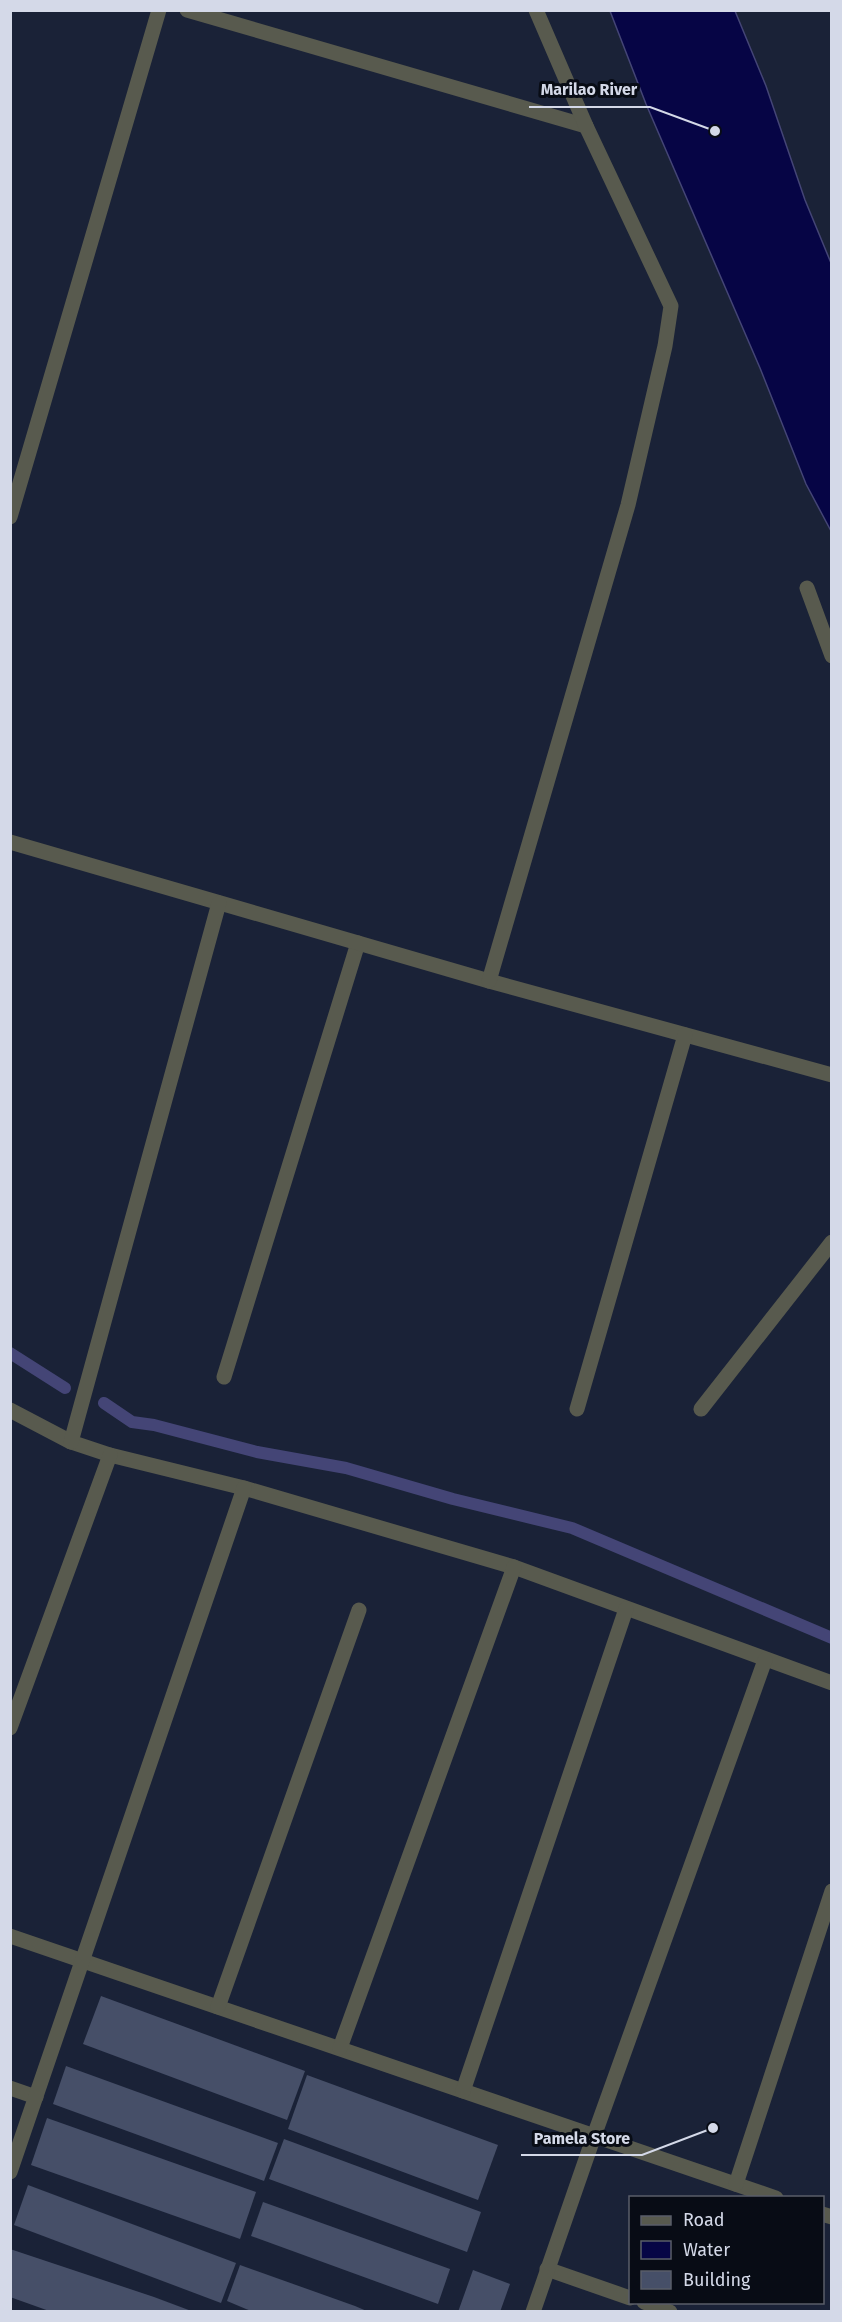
<svg xmlns="http://www.w3.org/2000/svg" width="842" height="2322" font-family="'Fira Sans',sans-serif">
<style>
.water{fill:#060545;stroke:#444576;stroke-width:1.5}
.lines{fill:none;stroke-linecap:round;stroke-linejoin:round}
.stream{stroke:#444576;stroke-width:12}
.building{fill:#464f68}
.service{stroke:#585a4e;stroke-width:15}
.minor{stroke:#585a4e;stroke-width:15}
.leader{fill:none;stroke:#d4d9e8;stroke-width:2}
.callout-dot{fill:#d4d9e8;stroke:#080c15;stroke-width:2}
.callout-label{font-size:16px;text-anchor:middle;font-weight:bold;fill:#d4d9e8;stroke:#080c15;stroke-width:6;stroke-linejoin:round;paint-order:stroke}
</style>
<rect width="100%" height="100%" fill="#1a2237"/>
<polygon class="water" points="610,11 735,11 766,86 805,200 831,263 831,531 806,484 760,368 646,104"/>
<g class="lines">
<g class="stream">
<polyline points="10,1353 65,1388"/>
<polyline points="104,1403 132,1422 154,1425 257,1452 346,1468 453,1499 572,1528 832,1638"/>
</g>
</g>
<g class="building">
<polygon points="101,1996 305,2071 287,2120 83,2044"/>
<polygon points="66,2066 278,2143 264,2181 53,2104"/>
<polygon points="307,2075 498,2145 478,2200 288,2129"/>
<polygon points="47,2118 256,2192 240,2239 31,2165"/>
<polygon points="284,2139 481,2212 467,2252 269,2179"/>
<polygon points="28,2185 236,2263 221,2303 14,2225"/>
<polygon points="263,2202 450,2269 438,2304 251,2236"/>
<polygon points="10,2249 154,2297 194,2312 52,2312 10,2297"/>
<polygon points="240,2265 355,2306 369,2312 254,2312 246,2309 227,2301"/>
<polygon points="473,2270 510,2284 500,2312 458,2312"/>
</g>
<g class="lines">
<polyline class="service" points="224,1377 358,943"/>
<g class="minor">
<polyline points="187,10 586,126"/>
<polyline points="10,517 159,10"/>
<polyline points="807,588 832,656"/>
<polyline points="10,842 489,981 832,1075"/>
<polyline points="489,981 628,505 665,346 671,306 586,126 536,10"/>
<polyline points="577,1409 685,1035"/>
<polyline points="701,1409 832,1242"/>
<polyline points="10,1410 71,1442 110,1455 244,1488 514,1567 832,1683"/>
<polyline points="71,1442 219,903"/>
<polyline points="10,1728 110,1455"/>
<polyline points="10,1936 776,2198"/>
<polyline points="218,2007 359,1610"/>
<polyline points="340,2048 514,1567"/>
<polyline points="10,2088 36,2097"/>
<polyline points="463,2091 626,1609"/>
<polyline points="10,2172 244,1488"/>
<polyline points="736,2184 832,1891"/>
<polyline points="822,2214 832,2217"/>
<polyline points="547,2269 630,2298"/>
<polyline points="644,2302 670,2312"/>
<polyline points="533,2312 594,2136 765,1660"/>
</g>
</g>
<path class="leader" d="M715 131L650 107H529M713 2128L642 2155H521"/>
<g class="callout-dot">
<circle cx="715" cy="131" r="6"/>
<circle cx="713" cy="2128" r="6"/>
</g>
<g class="callout-label">
<text x="589" y="95">Marilao River</text>
<text x="582" y="2144">Pamela Store</text>
</g>
<rect width="842" height="2322" fill="none" stroke="#d4d9e8" stroke-width="24"/>
<rect x="629" y="2196" width="195" height="108" fill="#080c15" stroke="#5a5e69" stroke-width="1.5"/>
<rect x="641" y="2216" width="30" height="9" fill="#585a4e" stroke="#5a5e69" stroke-width="1.5"/>
<text x="683" y="2226" font-size="18" fill="#d4d9e8">Road</text>
<rect x="641" y="2241" width="30" height="18" fill="#060545" stroke="#5a5e69" stroke-width="1.5"/>
<text x="683" y="2256" font-size="18" fill="#d4d9e8">Water</text>
<rect x="641" y="2271" width="30" height="18" fill="#464f68" stroke="#5a5e69" stroke-width="1.5"/>
<text x="683" y="2286" font-size="18" fill="#d4d9e8">Building</text>
</svg>
